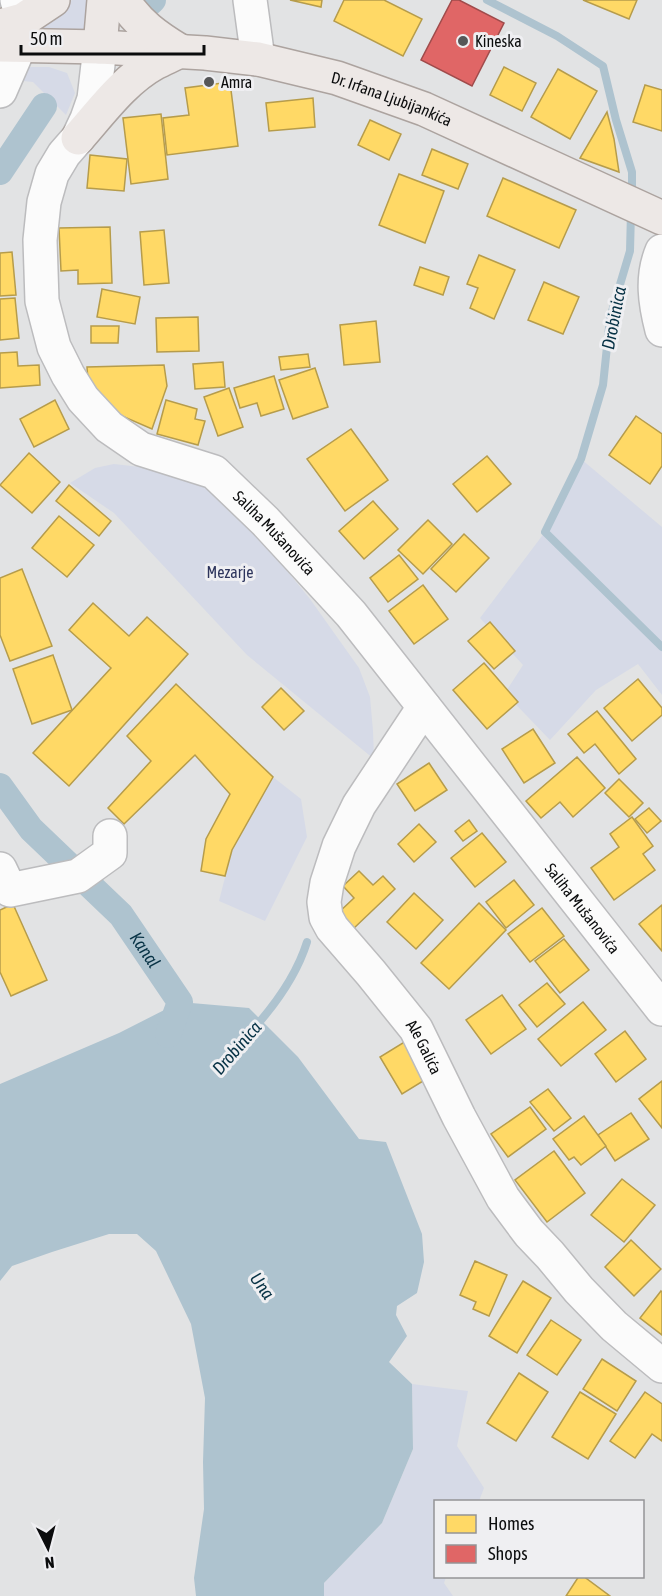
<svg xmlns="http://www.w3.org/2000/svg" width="662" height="1596" font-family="'Asap Condensed',sans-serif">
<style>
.green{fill:#d6dae7}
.water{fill:#aec3cf}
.homes{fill:#ffd966;stroke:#b69c4b;stroke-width:1.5}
.shops{fill:#e06666;stroke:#a04b4b;stroke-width:1.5}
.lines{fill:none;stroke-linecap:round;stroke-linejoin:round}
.stream{stroke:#aec3cf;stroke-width:8}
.canal{stroke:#aec3cf;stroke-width:26}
.minor-casing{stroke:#bcbcbe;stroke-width:36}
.major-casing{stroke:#aca39f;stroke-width:36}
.minor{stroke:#fbfbfb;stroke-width:33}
.major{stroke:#ede8e6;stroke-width:33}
.poi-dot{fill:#565758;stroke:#efeff2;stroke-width:2}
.labels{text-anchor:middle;stroke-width:6;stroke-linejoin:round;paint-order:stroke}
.poi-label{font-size:16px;fill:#0b0c0d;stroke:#efeff2;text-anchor:start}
.street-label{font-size:16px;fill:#0b0c0d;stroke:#efeff2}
.park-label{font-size:16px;fill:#2d345c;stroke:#efeff2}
.water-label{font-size:18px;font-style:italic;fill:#073245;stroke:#efeff2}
</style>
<rect width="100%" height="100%" fill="#e2e3e4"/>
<g class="green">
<polygon points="72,0 94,0 93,31 28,31 60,11"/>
<polygon points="25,67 49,67 67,73 75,93 66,115 33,82 13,80"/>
<polygon points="581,459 662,527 662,695 638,664 596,690 550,740 505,693 523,665 480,618 545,532"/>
<polygon points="114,464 149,468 202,483 256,533 310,599 359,668 370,697 373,731 374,759 247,655 114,513 70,483 95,468"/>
<polygon points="273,777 301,799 307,837 265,921 219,901 232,850"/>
<polygon points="412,1384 468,1391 457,1446 484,1488 479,1501 436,1502 436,1576 446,1577 444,1583 453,1596 324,1596 324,1583 382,1523 413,1449"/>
</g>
<polygon class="water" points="180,1002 249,1008 298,1057 359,1139 386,1142 422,1234 424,1262 417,1293 397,1306 396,1315 407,1336 389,1362 412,1384 413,1449 382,1523 324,1583 324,1596 196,1596 194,1578 204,1509 203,1462 205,1398 191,1324 156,1251 137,1234 109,1234 52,1252 12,1266 0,1281 0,1084 119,1033"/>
<g class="homes">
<polygon points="290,0 322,0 321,7"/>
<polygon points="344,0 384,0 422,19 403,56 334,21"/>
<polygon points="583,0 637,0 629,19"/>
<polygon points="504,67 536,83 522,111 490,95"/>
<polygon points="558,69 597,91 570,139 531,117"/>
<polygon points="230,82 238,146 167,155 163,118 189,115 185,88"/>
<polygon points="645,85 662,90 662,131 633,122"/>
<polygon points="313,98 315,127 269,131 266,103"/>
<polygon points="607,112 614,139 619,172 580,158"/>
<polygon points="161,114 168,179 131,184 123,118"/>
<polygon points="370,120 401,134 389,160 358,145"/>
<polygon points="432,149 468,164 458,189 422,175"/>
<polygon points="90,155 127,159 124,191 87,188"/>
<polygon points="399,174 444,191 425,243 379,225"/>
<polygon points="503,178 576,210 559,248 487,216"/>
<polygon points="110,227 112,283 78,284 78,270 61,271 59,228"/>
<polygon points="164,230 169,283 144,285 140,232"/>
<polygon points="12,252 16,295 0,296 0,253"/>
<polygon points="479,255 515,270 494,319 470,308 478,288 467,284"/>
<polygon points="420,267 449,277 443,295 414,285"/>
<polygon points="544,282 579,297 563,334 528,320"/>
<polygon points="102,289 140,297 135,324 97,317"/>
<polygon points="15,298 19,338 0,340 0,299"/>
<polygon points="198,317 199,351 157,352 156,318"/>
<polygon points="376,321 380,362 344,365 340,325"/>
<polygon points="91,326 119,326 118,343 91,343"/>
<polygon points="17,352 18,366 39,365 40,385 0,388 0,353"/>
<polygon points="308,354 310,367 281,370 279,357"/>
<polygon points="223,362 225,387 195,389 193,364"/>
<polygon points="164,365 167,386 152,429 115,413 88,381 87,367"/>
<polygon points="315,368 328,407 293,419 279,380"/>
<polygon points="274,376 284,409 261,416 257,403 240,408 234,388"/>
<polygon points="229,388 243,427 218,436 204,397"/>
<polygon points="55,400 69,429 34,447 20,419"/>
<polygon points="166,400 197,409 195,419 205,421 198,445 157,434"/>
<polygon points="636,416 662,434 662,466 650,484 609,455"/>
<polygon points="351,429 388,480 345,511 307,459"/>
<polygon points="29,453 60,482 32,513 0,485"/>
<polygon points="487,456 511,484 477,512 453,484"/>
<polygon points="69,485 111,521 99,536 56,501"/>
<polygon points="373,501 398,529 364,559 339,531"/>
<polygon points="59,516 94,545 67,577 32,548"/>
<polygon points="428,520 452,544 423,574 398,550"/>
<polygon points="464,534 489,558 456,592 431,569"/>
<polygon points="399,555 418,579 388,602 370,578"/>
<polygon points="22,569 52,646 10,661 0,635 0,578"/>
<polygon points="423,585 448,619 414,644 389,611"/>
<polygon points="93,603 129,636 147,617 188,654 69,786 33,753 111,668 69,630"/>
<polygon points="490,622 515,651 494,669 468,641"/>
<polygon points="53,655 72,710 32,724 13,669"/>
<polygon points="484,663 518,702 487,729 453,690"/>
<polygon points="638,679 662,708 662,715 632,741 604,708"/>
<polygon points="176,684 273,777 232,850 225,876 201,871 206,839 230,794 195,755 124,824 108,808 151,761 127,736"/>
<polygon points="281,688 304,711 284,730 262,707"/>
<polygon points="597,711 636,759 619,774 595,744 584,753 568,734"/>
<polygon points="533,729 555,763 524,783 502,749"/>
<polygon points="577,757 605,788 573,817 560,802 541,818 526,801"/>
<polygon points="429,763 447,790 415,811 397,784"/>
<polygon points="619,779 643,803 629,817 605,793"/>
<polygon points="649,808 661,821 647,833 635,819"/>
<polygon points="632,817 653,846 643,854 655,870 614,900 591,868 619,847 610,834"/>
<polygon points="469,820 477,831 463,841 455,831"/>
<polygon points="419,824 436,842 414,862 398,844"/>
<polygon points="482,833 506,862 475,887 451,858"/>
<polygon points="359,871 373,885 383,876 395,889 352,930 337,914 354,898 343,886"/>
<polygon points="514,880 534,905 506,928 486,902"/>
<polygon points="414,893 443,920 416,949 387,922"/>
<polygon points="479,903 506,930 449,989 421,963"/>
<polygon points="13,904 47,980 11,996 0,972 0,910"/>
<polygon points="662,905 662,951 639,924"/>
<polygon points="542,908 564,936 530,962 508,934"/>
<polygon points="564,939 589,970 560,993 535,961"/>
<polygon points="547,983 565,1004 537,1027 519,1005"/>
<polygon points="502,995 526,1029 491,1054 466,1020"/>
<polygon points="583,1002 606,1030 561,1066 538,1039"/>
<polygon points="625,1031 646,1059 616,1082 595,1054"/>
<polygon points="406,1041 428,1078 402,1094 380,1057"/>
<polygon points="662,1081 662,1128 639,1099"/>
<polygon points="548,1089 571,1118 554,1131 530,1102"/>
<polygon points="530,1107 546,1129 508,1157 491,1134"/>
<polygon points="631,1113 649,1139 615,1161 598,1135"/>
<polygon points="584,1116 606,1146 581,1165 574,1157 569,1160 553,1139"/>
<polygon points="554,1151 585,1193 547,1222 515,1180"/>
<polygon points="622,1179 655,1205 624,1242 591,1215"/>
<polygon points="631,1240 661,1269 634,1296 605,1267"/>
<polygon points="475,1261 507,1275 489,1316 473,1309 476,1302 460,1295"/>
<polygon points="523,1281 551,1298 517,1353 489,1336"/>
<polygon points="661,1291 662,1292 662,1335 640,1318"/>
<polygon points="551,1320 581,1340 557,1375 527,1355"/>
<polygon points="602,1359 636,1381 617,1411 583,1389"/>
<polygon points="519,1373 548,1392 516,1441 487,1423"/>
<polygon points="580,1392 616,1414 588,1459 552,1437"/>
<polygon points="645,1392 662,1404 662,1441 652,1434 635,1458 610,1441"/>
<polygon points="579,1576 583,1576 610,1596 566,1596"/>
</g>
<polygon class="shops" points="452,0 459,0 504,23 472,86 421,60"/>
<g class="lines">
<g class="stream">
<polyline points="487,0 557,36 603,66 616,120 632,172 632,194"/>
<polyline points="631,212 630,251 610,318 603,385 581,459 545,532 662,647"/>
<path d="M256 1026C278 1001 297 974 307 942"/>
</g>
<g class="canal">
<polyline points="151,2 153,0"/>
<polyline points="0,172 44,106"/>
<path id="s1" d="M0 786 31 829 121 915 180 1002 168 1035"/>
</g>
<defs>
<g id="minor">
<polyline points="250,0 258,59"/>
<path id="s2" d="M100 47 94 99 87 119 78 138 64 154 52 174 44 202 40 240 42 301 54 347 68 375 83 399 109 427 141 449 214 472 265 521 351 614 662 1009"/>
<polyline points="0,91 20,45 23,20 17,0"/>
<path d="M662 251C651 277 655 303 662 330"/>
<path id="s3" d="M424 707 359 805 339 846 327 883 324 902 326 917 332 928 371 973 416 1029 459 1117 503 1198 529 1233 550 1255 579 1290 614 1326 662 1366"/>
<polyline points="0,869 10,890 78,876 110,853 110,836"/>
</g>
<g id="major">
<path d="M123 0C138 24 157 37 180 51"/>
<polyline points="0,26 23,20 53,0"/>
<path id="s4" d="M0 45 100 47 205 53 258 59 337 78 424 109 662 218"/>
<polyline points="100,47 104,0"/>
<path d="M78 138C101 112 124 80 155 63 163 59 172 55 180 51"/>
</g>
</defs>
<use href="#minor" class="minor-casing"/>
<use href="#major" class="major-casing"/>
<use href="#minor" class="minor"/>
<use href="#major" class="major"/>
</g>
<g class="poi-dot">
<circle cx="463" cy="41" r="6"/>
<circle cx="209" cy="82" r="6"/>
</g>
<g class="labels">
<g class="poi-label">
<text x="475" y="47">Kineska</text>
<text x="221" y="88">Amra</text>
</g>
<g class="street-label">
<text dy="6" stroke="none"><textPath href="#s4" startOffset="398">Dr. Irfana Ljubijankića</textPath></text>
<text dy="6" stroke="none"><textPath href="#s2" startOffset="614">Saliha Mušanovića</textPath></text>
<text dy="6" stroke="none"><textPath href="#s2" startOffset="1100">Saliha Mušanovića</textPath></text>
<text dy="6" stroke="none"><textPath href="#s3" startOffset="400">Ale Galića</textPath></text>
</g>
<g class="park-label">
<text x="230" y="578">Mezarje</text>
</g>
<g class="water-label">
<text transform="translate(614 318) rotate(-79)" y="6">Drobinica</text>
<text dy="6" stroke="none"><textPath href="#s1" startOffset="220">Kanal</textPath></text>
<text transform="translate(237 1048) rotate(-49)" y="6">Drobinica</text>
<text transform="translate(262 1286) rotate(54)" y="6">Una</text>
</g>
</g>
<rect x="434" y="1500" width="210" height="78" fill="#efeff2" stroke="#949496" stroke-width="1.5"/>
<rect x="446" y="1515" width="30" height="18" fill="#ffd966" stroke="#949496" stroke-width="1.5"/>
<text x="488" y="1530" font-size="18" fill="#0b0c0d">Homes</text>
<rect x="446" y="1545" width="30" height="18" fill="#e06666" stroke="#949496" stroke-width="1.5"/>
<text x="488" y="1560" font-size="18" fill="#0b0c0d">Shops</text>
<g transform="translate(48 1548) rotate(174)" stroke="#efeff2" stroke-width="4.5" paint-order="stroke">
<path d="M0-4.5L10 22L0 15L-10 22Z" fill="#0b0c0d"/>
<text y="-9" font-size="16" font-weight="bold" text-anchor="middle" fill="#0b0c0d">N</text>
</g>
<path d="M21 45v9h183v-9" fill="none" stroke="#0b0c0d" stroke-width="3"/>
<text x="30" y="45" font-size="18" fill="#0b0c0d" stroke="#efeff2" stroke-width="4.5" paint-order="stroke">50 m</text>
</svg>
